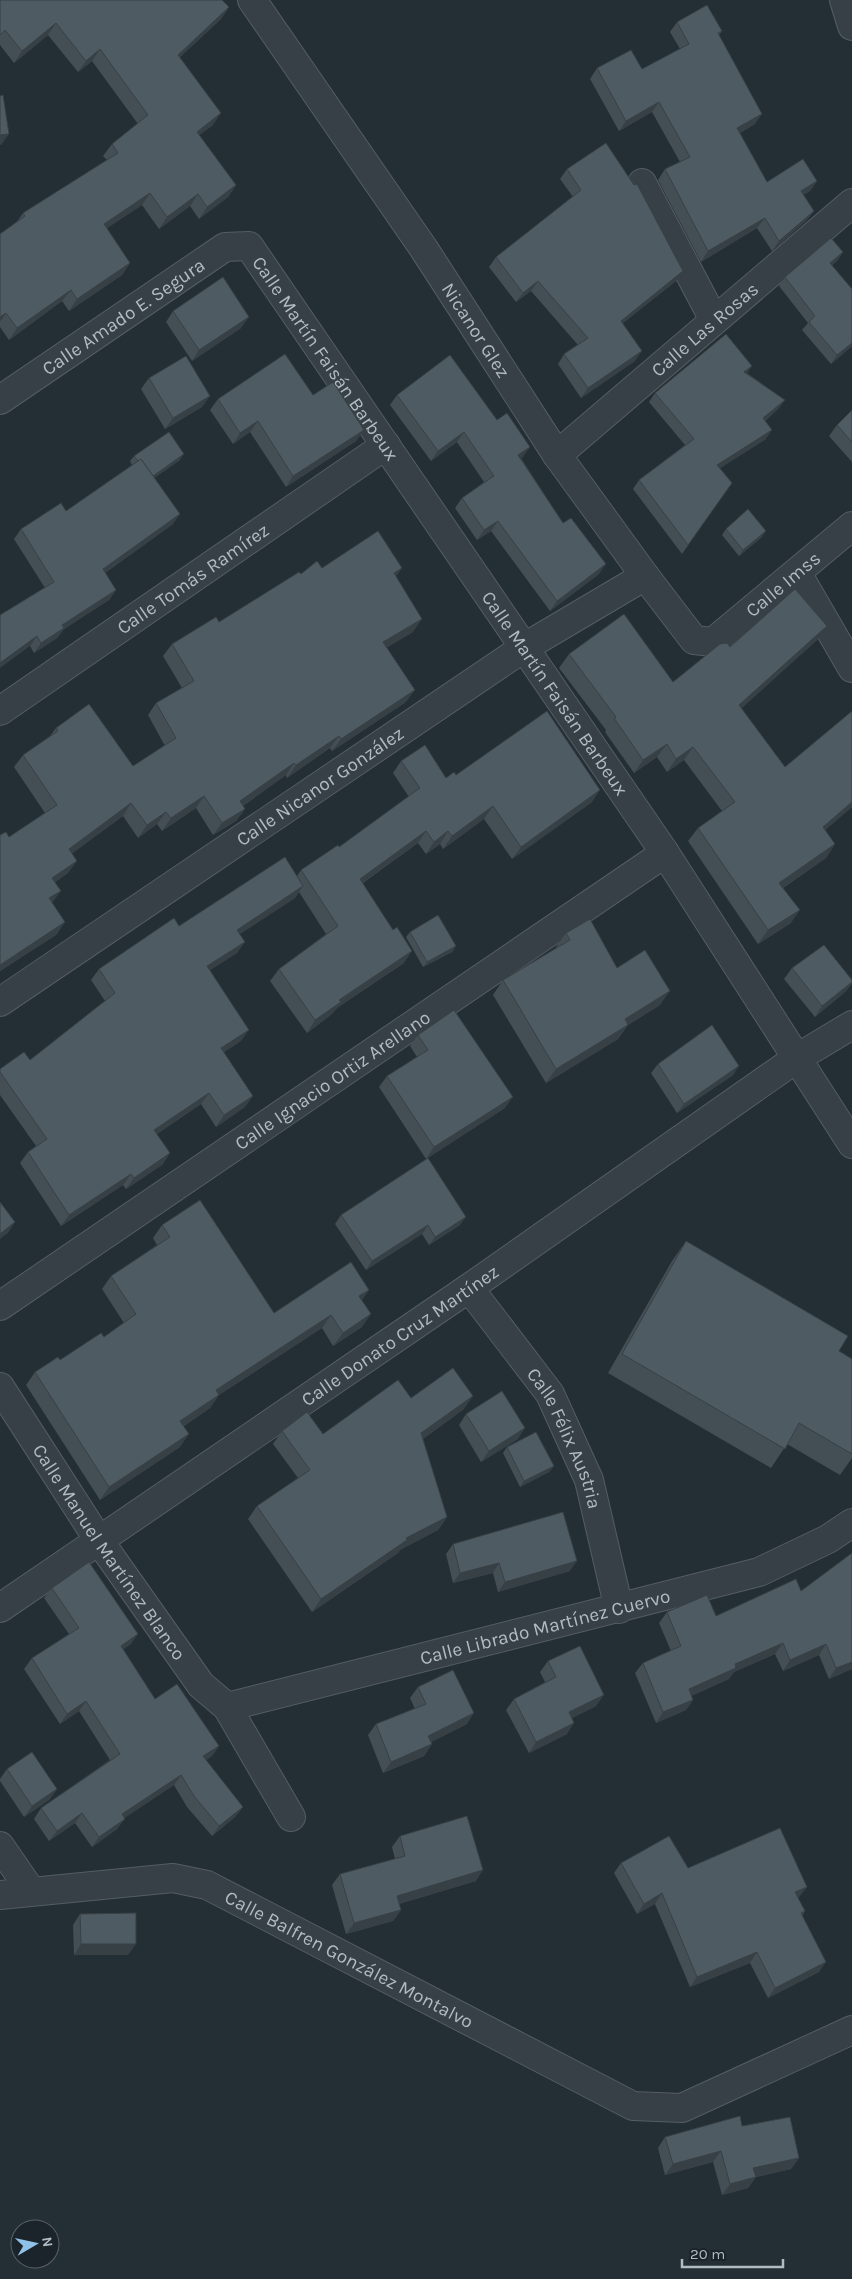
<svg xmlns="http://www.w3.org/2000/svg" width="852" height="2279" font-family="Karla,sans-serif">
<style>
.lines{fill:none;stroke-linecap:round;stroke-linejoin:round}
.street-casing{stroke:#545d64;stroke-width:30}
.street{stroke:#374046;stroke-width:28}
.wall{fill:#444e55}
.shaded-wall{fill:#374045}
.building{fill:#4f5b63;stroke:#374045}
.labels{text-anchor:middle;stroke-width:5;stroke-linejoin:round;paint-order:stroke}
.street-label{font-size:19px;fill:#b1bbc2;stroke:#1c242b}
</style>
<rect width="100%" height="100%" fill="#232e35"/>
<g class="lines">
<defs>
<g id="street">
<path id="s1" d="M252 0 424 249 557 455 645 576 694 640 713 642 852 526"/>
<polyline points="844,0 852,26"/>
<polyline points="642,183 714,320"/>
<path id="s2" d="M0 400 225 247 249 246 665 853 852 1144"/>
<path id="s3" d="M557 455 852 203"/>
<polyline points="797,573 852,668"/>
<path id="s4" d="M0 711 386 445"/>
<path id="s5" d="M0 1002 525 647 645 576"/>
<path id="s6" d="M469 1288 550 1394 589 1480 619 1609"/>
<path id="s7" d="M0 1306 665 853"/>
<path id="s8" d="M0 1387 100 1542 201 1685 227 1707 291 1817"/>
<path id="s9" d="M0 1608 469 1288 797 1058 852 1025"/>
<path id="s10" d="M227 1707 759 1572 828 1539 852 1523"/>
<polyline points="0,1846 31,1891"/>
<path id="s11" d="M0 1895 173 1878 207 1885 633 2106 682 2108 852 2030"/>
</g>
</defs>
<use href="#street" class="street-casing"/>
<use href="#street" class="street"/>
</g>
<g class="wall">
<polygon points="0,0 229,7 221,19 180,57 213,125 199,135 236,185 228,197 199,219 190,206 159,229 142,205 107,228 130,263 122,275 69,311 62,301 9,340 0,327 0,234 16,223 23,213 107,160 103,156 112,144 138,124 92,61 78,72 48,35 14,63 0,45"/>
<polygon points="677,22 722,31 719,35 755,124 740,133 767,182 817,181 810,191 803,195 814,211 806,221 772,251 757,228 701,262 658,180 665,169 680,162 652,112 619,131 590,79 597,68 642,69 680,49 670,32"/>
<polygon points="567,169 676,281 623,323 635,361 581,398 558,364 564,354 578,345 531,291 516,302 489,267 496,257 573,197 560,179"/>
<polygon points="843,252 837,261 832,265 852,346 831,364 802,330 808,323 779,286 785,277"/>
<polygon points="173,311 241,328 192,361 166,322"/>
<polygon points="747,373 785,400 778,409 765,421 766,439 720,468 732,483 682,554 633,489 639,480 685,445 649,402 655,393"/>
<polygon points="149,378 202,407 165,429 141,389"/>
<polygon points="313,395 364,430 356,441 286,487 250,432 233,444 210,410 218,399"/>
<polygon points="397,395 523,457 521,458 563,523 599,574 550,611 491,531 477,540 455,508 462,498 484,482 457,442 431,461 390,405"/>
<polygon points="852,410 852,462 829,436 837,425"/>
<polygon points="134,456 180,460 154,478 173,524 105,573 116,590 109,600 64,629 57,638 34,653 30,646 45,588 14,539 21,529 66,511 132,465 130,461"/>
<polygon points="726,529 762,537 739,556 722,535"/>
<polygon points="322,568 402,568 396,576 413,632 387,647 406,702 332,751 330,748 287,778 286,775 243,806 245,809 236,821 213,835 196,808 162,831 157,824 138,838 123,816 72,853 68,873 55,882 52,903 65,922 56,935 0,971 0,835 9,837 45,813 14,767 23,755 50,736 56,728 133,766 165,746 148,715 156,703 182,688 163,656 172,644 219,622 301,574"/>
<polygon points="817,640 741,708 785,767 852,807 825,830 835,844 826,858 783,888 791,923 758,944 688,841 698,828 722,811 684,760 667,772 657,757 634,773 605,732 606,730 559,668 569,654 673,682 730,647"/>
<polygon points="401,761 446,778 456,775 592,802 512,859 484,819 443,849 440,844 426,854 418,843 363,883 404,963 337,1008 332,1014 307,1033 270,981 279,969 326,934 299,892 295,898 240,934 237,953 210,970 241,1041 224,1052 245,1107 216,1127 201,1104 157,1134 170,1153 162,1165 126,1189 123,1185 61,1226 20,1163 28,1152 36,1146 0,1095 0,1069 30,1060 105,1001 91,980 99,969 179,926 297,876 301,870 339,847 409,797 393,773"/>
<polygon points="410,932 456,946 452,952 423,967 406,937"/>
<polygon points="566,933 617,968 660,1005 628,1025 618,1039 546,1083 493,995 503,980 556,948 556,947"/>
<polygon points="792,968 852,980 852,983 845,992 815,1017 784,979"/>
<polygon points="418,1035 505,1108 426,1159 379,1087 387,1076 417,1057 410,1046"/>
<polygon points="658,1064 733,1075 677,1113 651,1073"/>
<polygon points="341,1215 460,1225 429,1245 422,1234 366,1270 335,1224"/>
<polygon points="162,1225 274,1313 369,1290 361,1300 362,1327 333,1346 322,1328 219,1395 210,1408 184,1426 180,1447 100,1500 26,1385 35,1372 60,1360 104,1337 124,1323 102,1289 111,1276 157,1245 153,1238"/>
<polygon points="686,1241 839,1351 852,1359 852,1458 840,1475 787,1444 771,1468 608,1373 672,1261"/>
<polygon points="411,1398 464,1409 423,1439 447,1517 438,1530 400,1550 398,1553 312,1612 248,1519 257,1506 298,1478 273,1444 282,1431 323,1434"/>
<polygon points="466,1414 518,1439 481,1462 459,1425"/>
<polygon points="507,1447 554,1466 549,1472 520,1487 503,1453"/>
<polygon points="453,1544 570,1571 498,1592 493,1573 453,1583 446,1554"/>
<polygon points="852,1553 852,1669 829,1679 819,1655 783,1671 775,1654 734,1672 729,1679 691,1696 693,1700 686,1710 656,1723 635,1673 643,1663 671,1651 659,1623 667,1612 716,1616 801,1591"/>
<polygon points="52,1588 131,1644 123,1649 155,1699 219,1746 212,1756 206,1760 243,1807 235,1817 212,1836 187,1807 174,1785 124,1818 117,1829 92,1847 75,1823 49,1841 34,1819 41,1808 110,1760 79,1711 60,1724 24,1669 32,1658 69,1634 44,1598"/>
<polygon points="548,1661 596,1706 572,1718 567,1734 529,1753 506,1710 514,1699 545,1682 540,1672"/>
<polygon points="418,1687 467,1724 431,1742 432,1744 424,1756 383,1773 368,1735 376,1724 415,1709 410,1698"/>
<polygon points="7,1769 57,1789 49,1800 24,1817 0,1781 0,1779"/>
<polygon points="400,1836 476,1881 399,1904 401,1910 393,1921 346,1934 332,1885 340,1874 395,1859 392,1847"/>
<polygon points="621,1863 688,1868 807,1887 798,1898 805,1911 802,1916 819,1972 768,1998 750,1963 690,1987 655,1904 637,1914 614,1873"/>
<polygon points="80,1914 128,1955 74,1955 73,1925"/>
<polygon points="742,2126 799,2158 791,2169 756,2177 748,2188 722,2195 713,2162 665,2175 658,2148 665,2137"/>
</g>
<g class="shaded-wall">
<polygon points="229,7 221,19 170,66 178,55"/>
<polygon points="56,23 48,35 14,63 22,51"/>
<polygon points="100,49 92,61 78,72 86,61"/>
<polygon points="659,102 652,112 619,131 626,121"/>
<polygon points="221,113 213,125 189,143 197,132"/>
<polygon points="762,114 755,124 730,138 737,128"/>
<polygon points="9,134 1,145 0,145 0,135"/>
<polygon points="817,181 810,191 794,201 801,191"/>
<polygon points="236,185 228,197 199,219 207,207"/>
<polygon points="150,193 142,205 96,235 104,224"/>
<polygon points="198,194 190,206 159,229 167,217"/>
<polygon points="814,211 806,221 772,251 779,241"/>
<polygon points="765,218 757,228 701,262 708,251"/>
<polygon points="843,252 837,261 824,272 830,263"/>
<polygon points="130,263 122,275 69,311 77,299"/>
<polygon points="683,271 676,281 614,330 621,321"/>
<polygon points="538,281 531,291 516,302 523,293"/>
<polygon points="71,290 62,301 9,340 17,328"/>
<polygon points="6,313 0,322 0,317"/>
<polygon points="249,317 241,328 192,361 199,350"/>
<polygon points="852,343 852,346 831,364 837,355"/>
<polygon points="642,351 635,361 581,398 588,388"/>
<polygon points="752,366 746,375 744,372"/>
<polygon points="210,396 202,407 165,429 173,418"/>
<polygon points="785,400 778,409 757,427 763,418"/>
<polygon points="258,421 250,432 233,444 240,433"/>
<polygon points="364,430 356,441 286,487 293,476"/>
<polygon points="772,430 766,439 711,474 717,465"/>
<polygon points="464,432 457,442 431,461 438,451"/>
<polygon points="530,447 523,457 511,465 518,455"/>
<polygon points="184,454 180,460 146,483 150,478"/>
<polygon points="180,514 173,524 96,579 103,569"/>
<polygon points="498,521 491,531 477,540 484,530"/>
<polygon points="766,531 762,537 739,556 743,550"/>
<polygon points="606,564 599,574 550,611 557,601"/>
<polygon points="402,568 393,580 394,573"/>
<polygon points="116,590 109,600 64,629 57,638 34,653 41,643 62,625"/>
<polygon points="422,619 413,632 375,655 383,642"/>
<polygon points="827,626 817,640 730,719 739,705"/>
<polygon points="37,636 30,646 0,668 0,663"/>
<polygon points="415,690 406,702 332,751 341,739"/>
<polygon points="339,736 330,748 287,778 296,765"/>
<polygon points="667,744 657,757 634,773 643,760"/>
<polygon points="693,747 684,760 667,772 676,759"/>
<polygon points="294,763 286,775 231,814 240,801"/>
<polygon points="600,790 592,802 512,859 521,847"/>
<polygon points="204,796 196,808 162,831 171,818"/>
<polygon points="852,802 852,807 813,840 823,827"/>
<polygon points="131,803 123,816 61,862 69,849"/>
<polygon points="493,806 484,819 443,849 452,836"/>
<polygon points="245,809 236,821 213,835 222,823"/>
<polygon points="166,812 157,824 138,838 147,825"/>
<polygon points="426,831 418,843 351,891 360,879"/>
<polygon points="448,831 440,844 426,854 434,842"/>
<polygon points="835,844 826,858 770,896 779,883"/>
<polygon points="77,861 68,873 44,890 52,878"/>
<polygon points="303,886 295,898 229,941 237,930"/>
<polygon points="61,891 52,903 49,898"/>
<polygon points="800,910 791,923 758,944 768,930"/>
<polygon points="65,922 56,935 0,971 0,965"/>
<polygon points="245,942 237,953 199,977 207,966"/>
<polygon points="456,946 452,952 423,967 427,962"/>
<polygon points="412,951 404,963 337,1008 332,1014 307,1033 315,1020 339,1000"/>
<polygon points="852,982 845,992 815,1017 822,1006"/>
<polygon points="670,991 660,1005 628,1025 618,1039 546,1083 556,1069 625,1019"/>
<polygon points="249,1030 241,1041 213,1059 221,1048"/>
<polygon points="739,1066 733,1075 677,1113 684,1104"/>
<polygon points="209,1093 201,1104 146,1141 154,1130"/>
<polygon points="253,1096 245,1107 216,1127 224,1115"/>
<polygon points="513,1097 505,1108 426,1159 434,1147"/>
<polygon points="170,1153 162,1165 126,1189 134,1178"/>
<polygon points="131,1174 123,1185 61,1226 69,1215"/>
<polygon points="466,1217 460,1225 429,1245 435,1237"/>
<polygon points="15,1222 8,1233 0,1239 0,1234"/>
<polygon points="428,1225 422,1234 366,1270 372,1261"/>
<polygon points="369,1290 360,1303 359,1296"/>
<polygon points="371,1314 362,1327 333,1346 343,1333"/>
<polygon points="331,1315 322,1328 219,1395 210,1408 171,1434 180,1421 216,1390"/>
<polygon points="473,1396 464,1409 412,1447 421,1433"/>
<polygon points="525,1428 518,1439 481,1462 489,1451"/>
<polygon points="189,1434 180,1447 100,1500 109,1487"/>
<polygon points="554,1466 549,1472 520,1487 524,1481"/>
<polygon points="447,1517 438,1530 400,1550 398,1553 312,1612 321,1599 406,1538"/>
<polygon points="577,1561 570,1571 498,1592 505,1582"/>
<polygon points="499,1563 493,1573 453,1583 460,1573"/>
<polygon points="138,1634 131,1644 114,1656 121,1646"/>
<polygon points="783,1643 775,1654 734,1672 729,1679 681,1700 689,1689 735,1664"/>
<polygon points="826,1644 819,1655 783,1671 790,1660"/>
<polygon points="852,1662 852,1669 829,1679 836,1668"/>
<polygon points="604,1695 596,1706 561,1723 569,1712"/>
<polygon points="693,1700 686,1710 656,1723 663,1712"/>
<polygon points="86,1701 79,1711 60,1724 67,1714"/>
<polygon points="474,1713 467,1724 421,1747 428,1736"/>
<polygon points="574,1723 567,1734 529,1753 536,1742"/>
<polygon points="432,1744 424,1756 383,1773 391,1762"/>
<polygon points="219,1746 212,1756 196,1767 203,1756"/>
<polygon points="181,1775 174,1785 114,1825 122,1814"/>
<polygon points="57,1789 49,1800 24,1817 32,1806"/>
<polygon points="243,1807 235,1817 212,1836 219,1826"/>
<polygon points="82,1813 75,1823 49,1841 57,1831"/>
<polygon points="125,1819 117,1829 92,1847 99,1837"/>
<polygon points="483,1870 476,1881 389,1907 397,1896"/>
<polygon points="807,1887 799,1897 788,1902 795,1892"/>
<polygon points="662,1893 655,1904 637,1914 644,1904"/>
<polygon points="401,1910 393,1921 346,1934 354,1923"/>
<polygon points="81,1944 136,1944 128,1955 74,1955"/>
<polygon points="757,1952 750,1963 690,1987 697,1977"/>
<polygon points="826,1962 819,1972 768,1998 775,1988"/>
<polygon points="721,2151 713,2162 665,2175 673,2164"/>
<polygon points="799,2158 791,2169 746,2179 753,2168"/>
<polygon points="756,2177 748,2188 722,2195 730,2184"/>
</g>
<g class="building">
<polygon points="0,0 222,0 229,7 178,55 221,113 197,132 236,185 207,207 198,194 167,217 150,193 104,224 130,263 77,299 71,290 17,328 6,313 0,317 0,234 25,216 23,213 118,153 112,144 148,115 100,49 86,61 56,23 22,51 5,30 0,35"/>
<polygon points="707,5 722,31 718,33 762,114 737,128 767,182 803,159 817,181 801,191 814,211 779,241 765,218 708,251 665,169 690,157 659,102 626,121 597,68 631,50 642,69 689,44 677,22"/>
<polygon points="3,95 9,134 0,135 0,96"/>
<polygon points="606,143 634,185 637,184 683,271 621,321 642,351 588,388 564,354 588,338 538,281 523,293 496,257 581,190 567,169"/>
<polygon points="831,238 843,252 830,263 852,289 852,343 837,355 809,322 815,316 785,277"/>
<polygon points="223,277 249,317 199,350 173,311"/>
<polygon points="726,334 752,366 744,372 785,400 763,418 772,430 717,465 732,483 688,545 639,480 694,439 655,393"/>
<polygon points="285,354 313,395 333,382 364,430 293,476 258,421 240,433 218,399"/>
<polygon points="450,355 497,420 507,413 530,447 518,455 563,523 571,518 606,564 557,601 498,521 484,530 462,498 494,476 464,432 438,451 397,395"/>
<polygon points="186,356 210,396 173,418 149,378"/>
<polygon points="852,410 852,442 837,425"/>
<polygon points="169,432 184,454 153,476 141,459 138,461 134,456"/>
<polygon points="141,459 180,514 103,569 116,590 62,625 64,628 41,643 37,636 0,663 0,615 54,582 21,529 61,503 66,511"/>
<polygon points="748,509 766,531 743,550 726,529"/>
<polygon points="378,531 402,568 394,573 422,619 383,642 415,690 341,739 339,736 296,765 294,763 240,801 245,809 222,823 204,796 171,818 166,812 147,825 131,803 69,849 77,861 52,878 61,891 49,898 65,922 0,965 0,835 6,832 9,837 57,805 23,755 58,731 56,728 89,704 133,766 176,738 156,703 194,681 172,644 216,617 219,622 299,572 301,574 317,561 322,568"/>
<polygon points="795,589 827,626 739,705 785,767 852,711 852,802 823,827 835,844 779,883 800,910 768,930 698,828 735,802 693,747 676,759 667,744 643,760 614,718 616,717 569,654 624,614 673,682 720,644 727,643 730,647"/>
<polygon points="547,711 600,790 521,847 493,806 452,836 448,831 434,842 426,831 360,879 393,930 397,927 412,951 339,1000 341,1002 315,1020 279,969 338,926 301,870 338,845 339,847 420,788 401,761 425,745 446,778 454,772 456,775"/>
<polygon points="285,857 303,886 237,930 245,942 207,966 249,1030 221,1048 253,1096 224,1115 209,1093 154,1130 170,1153 134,1178 131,1174 69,1215 28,1152 47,1139 0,1072 0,1069 24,1052 30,1060 115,993 99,969 174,918 179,926"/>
<polygon points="438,915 456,946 427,962 410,932"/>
<polygon points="590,919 617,968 645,950 670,991 625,1019 628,1025 556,1069 503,980 570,940 566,933"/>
<polygon points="824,945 852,980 852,982 822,1006 792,968"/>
<polygon points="454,1010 513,1097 434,1147 387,1076 428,1050 418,1035"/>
<polygon points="712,1025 739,1066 684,1104 658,1064"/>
<polygon points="428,1158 466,1217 435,1237 428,1225 372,1261 341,1215"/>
<polygon points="200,1200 274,1313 351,1262 369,1290 359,1296 371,1314 343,1333 331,1315 216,1390 219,1395 180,1421 189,1434 109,1487 35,1372 58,1357 60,1360 101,1333 104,1337 136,1314 111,1276 170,1237 162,1225"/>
<polygon points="0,1202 15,1222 0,1234"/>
<polygon points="686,1241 848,1336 839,1351 852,1359 852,1454 799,1423 785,1449 622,1354"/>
<polygon points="453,1368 473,1396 421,1433 447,1517 406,1538 407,1540 321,1599 257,1506 310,1470 282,1431 307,1412 323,1434 398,1380 411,1398"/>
<polygon points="502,1391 525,1428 489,1451 466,1414"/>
<polygon points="536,1432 554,1466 524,1481 507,1447"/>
<polygon points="563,1512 577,1561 505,1582 499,1563 460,1573 453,1544"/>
<polygon points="852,1553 852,1662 836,1668 826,1644 790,1660 783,1643 735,1664 736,1668 689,1689 693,1700 663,1712 643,1663 681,1646 667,1612 707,1595 716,1616 796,1579 801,1591"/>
<polygon points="89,1562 138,1634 121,1646 155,1699 177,1684 219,1746 203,1756 243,1807 219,1826 194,1796 181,1775 122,1814 125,1819 99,1837 82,1813 57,1831 41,1808 120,1754 86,1701 67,1714 32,1658 79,1628 52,1588"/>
<polygon points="580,1646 604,1695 569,1712 574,1723 536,1742 514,1699 556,1677 548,1661"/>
<polygon points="453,1670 474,1713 428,1736 432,1744 391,1762 376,1724 426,1704 418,1687"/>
<polygon points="32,1752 57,1789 32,1806 7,1769"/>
<polygon points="467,1816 483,1870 397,1896 401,1910 354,1923 340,1874 405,1856 400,1836"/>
<polygon points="780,1828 807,1887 795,1892 805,1911 801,1913 826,1962 775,1988 757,1952 697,1977 662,1893 644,1904 621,1863 669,1836 688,1868"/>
<polygon points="136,1913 136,1944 81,1944 80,1914"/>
<polygon points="740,2116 742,2126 790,2117 799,2158 753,2168 756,2177 730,2184 721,2151 673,2164 665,2137"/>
</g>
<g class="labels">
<g class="street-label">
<text dy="7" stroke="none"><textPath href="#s2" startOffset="149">Calle Amado E. Segura</textPath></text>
<text dy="7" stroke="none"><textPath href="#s1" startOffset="399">Nicanor Glez</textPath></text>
<text dy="7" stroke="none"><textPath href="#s3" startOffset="194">Calle Las Rosas</textPath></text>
<text dy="7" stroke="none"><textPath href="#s2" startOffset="432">Calle Martín Faisán Barbeux</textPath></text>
<text dy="7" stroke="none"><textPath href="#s4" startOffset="234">Calle Tomás Ramírez</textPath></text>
<text dy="7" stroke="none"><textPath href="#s1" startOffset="888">Calle Imss</textPath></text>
<text dy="7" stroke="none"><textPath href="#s2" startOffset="838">Calle Martín Faisán Barbeux</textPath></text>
<text dy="7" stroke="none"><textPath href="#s5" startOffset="386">Calle Nicanor González</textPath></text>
<text dy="7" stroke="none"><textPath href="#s7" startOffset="402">Calle Ignacio Ortiz Arellano</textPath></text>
<text dy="7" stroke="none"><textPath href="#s9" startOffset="484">Calle Donato Cruz Martínez</textPath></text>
<text dy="7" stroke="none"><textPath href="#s6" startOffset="180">Calle Félix Austria</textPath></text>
<text dy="7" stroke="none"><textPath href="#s8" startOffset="198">Calle Manuel Martínez Blanco</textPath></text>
<text dy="7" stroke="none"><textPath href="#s10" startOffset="328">Calle Librado Martínez Cuervo</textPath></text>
<text dy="7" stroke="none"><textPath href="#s11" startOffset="369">Calle Balfren González Montalvo</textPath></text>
</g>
</g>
<g transform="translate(35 2244) rotate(81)"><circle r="24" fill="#1c242b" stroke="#586067"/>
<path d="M0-4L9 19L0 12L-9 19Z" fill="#90c1e9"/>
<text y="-8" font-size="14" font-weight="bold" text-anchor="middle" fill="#b1bbc2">N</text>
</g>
<path d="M682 2259v8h101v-8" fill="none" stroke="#b1bbc2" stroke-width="2.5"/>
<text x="690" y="2259" font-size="15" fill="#b1bbc2" stroke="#1c242b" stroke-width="4" paint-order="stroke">20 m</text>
</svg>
